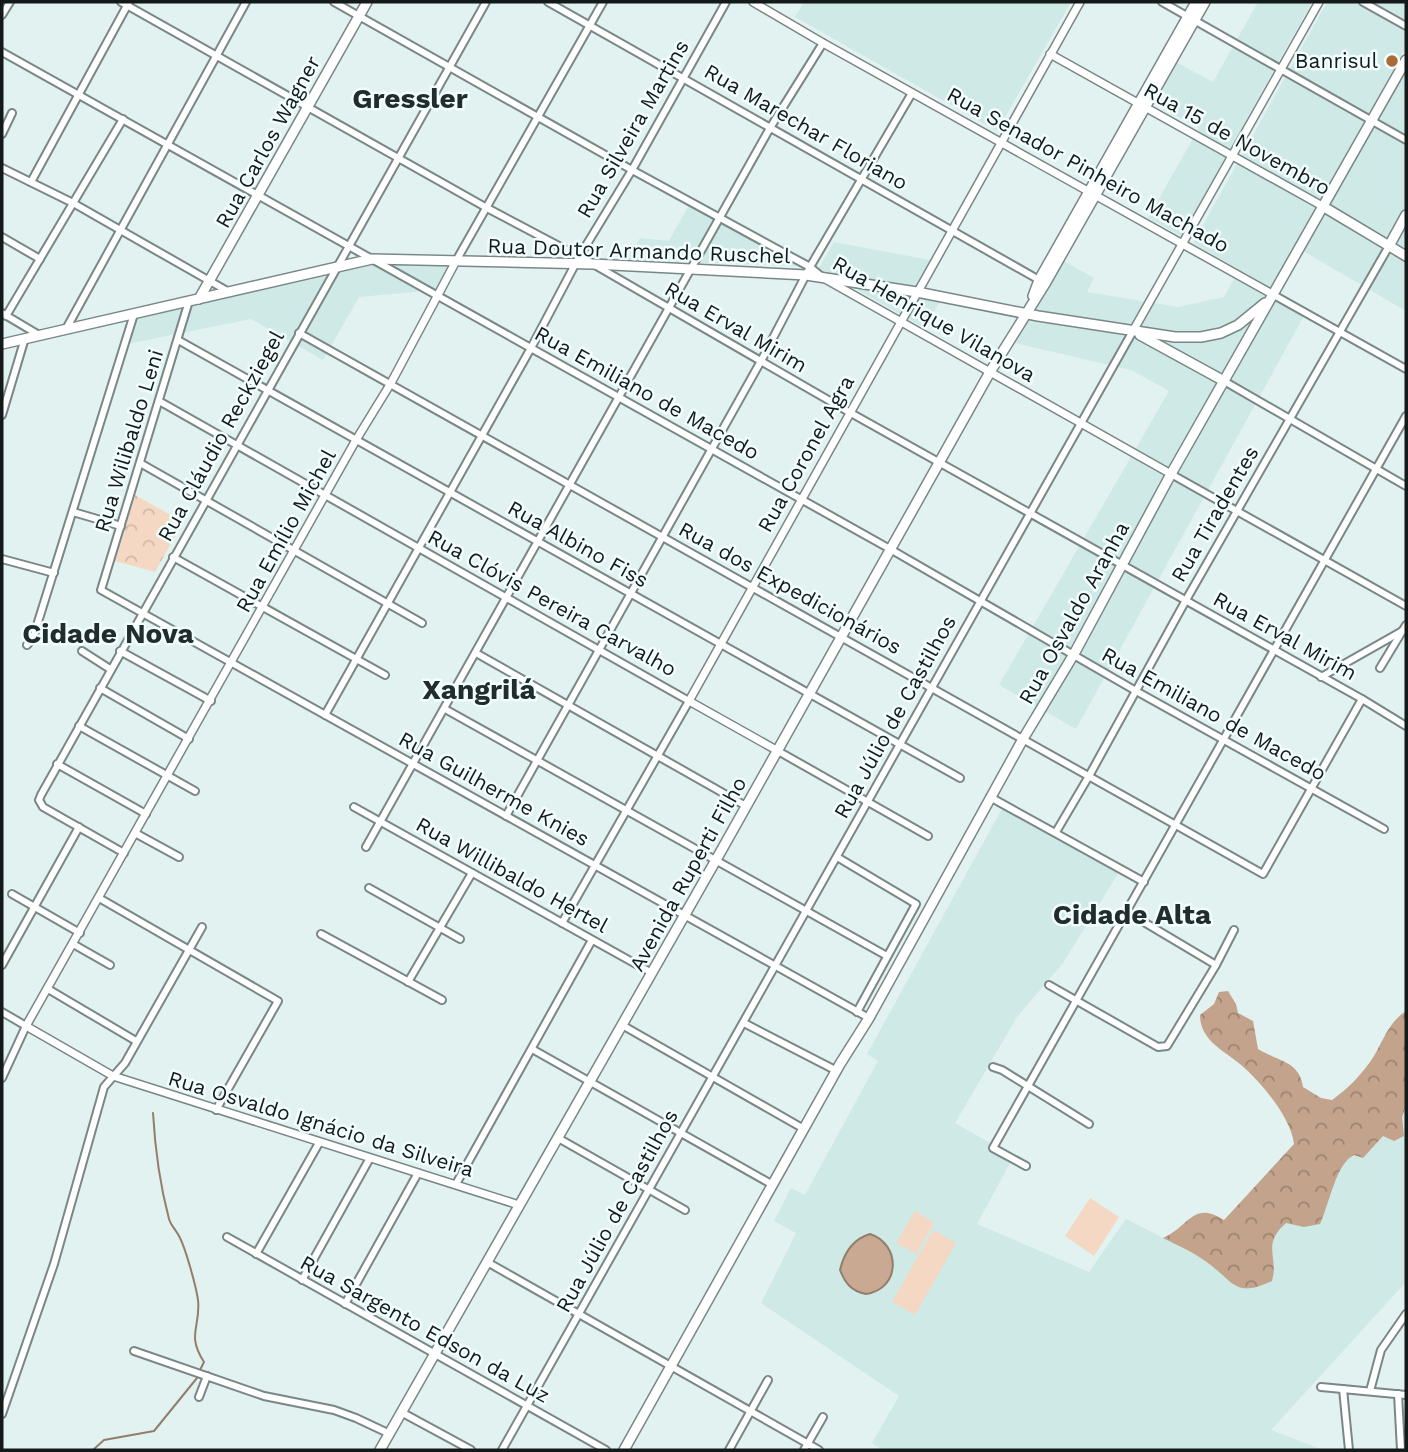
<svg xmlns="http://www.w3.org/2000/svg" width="1408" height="1452" font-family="'Work Sans',sans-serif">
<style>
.built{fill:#cfe9e6}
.grass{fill:#f5d8c3}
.forest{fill:url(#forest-crowns)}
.park{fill:url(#park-crowns)}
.water{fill:#c9a991;stroke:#937e6d;stroke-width:2}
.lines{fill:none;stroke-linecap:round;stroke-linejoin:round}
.stream{stroke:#937e6d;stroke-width:2}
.minor-casing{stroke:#798786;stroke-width:10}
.tertiary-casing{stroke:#798786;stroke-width:10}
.secondary-casing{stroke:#798786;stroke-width:12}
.minor{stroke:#fff;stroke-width:6}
.tertiary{stroke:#fff;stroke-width:7}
.secondary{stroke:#fff;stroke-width:9}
.poi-dot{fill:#ab6b34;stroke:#f1fefd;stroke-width:2.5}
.labels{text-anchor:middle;stroke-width:5;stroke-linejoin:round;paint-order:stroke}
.poi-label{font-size:21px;fill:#141919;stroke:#f1fefd;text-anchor:end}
.street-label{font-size:21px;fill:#141919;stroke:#f1fefd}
.district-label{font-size:28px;font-weight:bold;fill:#212d2c;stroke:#f1fefd}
</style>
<defs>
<pattern id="forest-crowns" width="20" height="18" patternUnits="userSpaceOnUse" patternTransform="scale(1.75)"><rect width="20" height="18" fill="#c3a38b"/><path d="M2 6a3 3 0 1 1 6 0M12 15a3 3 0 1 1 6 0" fill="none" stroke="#9d8471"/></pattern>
<pattern id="park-crowns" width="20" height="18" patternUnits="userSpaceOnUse" patternTransform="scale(1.75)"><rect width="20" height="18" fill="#f5d8c3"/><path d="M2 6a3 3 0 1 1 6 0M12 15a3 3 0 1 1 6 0" fill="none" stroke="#d1b9a7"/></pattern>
</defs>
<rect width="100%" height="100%" fill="#e2f2f0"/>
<g class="built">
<polygon points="804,2 1071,2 997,131 795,17"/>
<polygon points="1258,2 1312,2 1181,236 1148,218 1199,128 1154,103 1176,62 1213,82"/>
<polygon points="1327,2 1406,2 1406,47 1271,288 1193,243"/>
<polygon points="1406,70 1406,311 1303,251"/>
<polygon points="689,205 798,266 628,260 640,238 669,241"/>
<polygon points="834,242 930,260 911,295 940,301 925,328 819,268"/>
<polygon points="1062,260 1094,278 1087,292 1178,307 1224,297 1235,277 1304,316 1076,729 999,685 1169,391 1131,370 1015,343"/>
<polygon points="394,263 449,266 436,290 359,297 323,360 251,319 127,344 135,316 368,264"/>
<polygon points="1003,807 1119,872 1063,963 1017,1017 955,1123 992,1144 989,1150 1011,1161 977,1224 1089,1272 1126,1219 1195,1254 1406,1029 1406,1282 1271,1430 1323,1450 882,1450 872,1443 899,1396 761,1303 796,1233 774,1221 791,1188 805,1195 878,1061 867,1054"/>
</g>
<g class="grass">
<polygon points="1090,1198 1119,1217 1094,1256 1065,1236"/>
<polygon points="915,1211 934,1223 916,1254 896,1243"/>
<polygon points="933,1230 956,1243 915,1315 892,1302"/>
</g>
<path class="forest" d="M1228 991 1236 1004 1238 1013 1253 1021 1258 1049C1277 1061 1300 1061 1303 1087L1321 1098 1332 1100C1348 1089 1364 1072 1374 1056 1384 1039 1389 1022 1406 1011V1106L1402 1117 1404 1136 1394 1141 1383 1136 1363 1158 1354 1155C1336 1163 1329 1205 1320 1224L1304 1227 1286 1223C1261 1245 1279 1256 1272 1281 1235 1298 1235 1283 1208 1263 1195 1253 1179 1246 1163 1238 1189 1227 1193 1200 1224 1220L1294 1144C1291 1117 1260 1081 1240 1064 1223 1050 1200 1040 1200 1015L1214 1004 1219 992Z"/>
<polygon class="park" points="135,495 183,522 155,572 115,561"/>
<path class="water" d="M870 1234C901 1244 901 1289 866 1294 851 1291 845 1283 840 1270 844 1253 853 1239 870 1234Z"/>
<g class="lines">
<g class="stream">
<path d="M153 1113C155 1148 160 1185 169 1219 171 1226 177 1231 180 1238 186 1250 196 1286 198 1300 201 1327 186 1334 204 1362L200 1370"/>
<polyline points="93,1450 104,1440 154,1431 197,1378"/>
</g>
<defs>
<g id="minor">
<polyline points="121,2 487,208 593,264 849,412 1362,699 1406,726"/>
<polyline points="334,2 632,170 810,267 821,276"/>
<polyline points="548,2 1041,281"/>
<polyline points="1162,2 1406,140"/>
<polyline points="1363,2 1406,26"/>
<polyline points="2,15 10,2"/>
<polyline points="2,52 890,549 1136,691 1384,829"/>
<polyline points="2,134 12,113"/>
<polyline points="2,168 73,203 229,292"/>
<polyline points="31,182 129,2"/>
<polyline points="2,237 40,259"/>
<polyline points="456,261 603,2"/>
<polyline points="1272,294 1406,369"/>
<polyline points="189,301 101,590 869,1018"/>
<polyline points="2,313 39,335"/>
<polyline points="6,316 123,119"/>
<polyline points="66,329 246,2"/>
<polyline points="299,333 1263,874 1362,699"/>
<polyline points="178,340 960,778"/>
<polyline points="1224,381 1406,486"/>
<polyline points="159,401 689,701 562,923"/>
<polyline points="2,415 25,338"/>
<polyline points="140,463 422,623"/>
<polyline points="1171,474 1406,606"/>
<polyline points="73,512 121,526"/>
<polyline points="173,557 385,675"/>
<polyline points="2,559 54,573"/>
<polyline points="27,645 33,638 134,314"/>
<polyline points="82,651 110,669"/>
<polyline points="120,651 211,701"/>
<polyline points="476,653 746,806"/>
<polyline points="1380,668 1406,625"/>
<polyline points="1321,677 1404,630"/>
<polyline points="100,688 189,739"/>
<polyline points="445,709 887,956"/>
<polyline points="325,715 531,348 579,257 632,170 726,2"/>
<polyline points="79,726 195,791"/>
<polyline points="778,751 928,836"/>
<polyline points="57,764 146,814"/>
<polyline points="990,797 1144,882"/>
<polyline points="354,807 652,973"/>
<polyline points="506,816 761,361 810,267 912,93"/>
<polyline points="1056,832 1089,776 1186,600 1389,246"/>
<polyline points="135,833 179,857"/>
<polyline points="366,847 770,128 823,43"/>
<polyline points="124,853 43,807 39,800 41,795 486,2"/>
<polyline points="837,857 916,904 857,1012"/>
<polyline points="369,888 460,939"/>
<polyline points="12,894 80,933"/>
<polyline points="99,898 278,1001 216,1110"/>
<polyline points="1127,912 1216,965"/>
<polyline points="321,934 442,1000"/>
<polyline points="73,944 110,965"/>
<polyline points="2,965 79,827"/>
<polyline points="408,982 472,873"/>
<polyline points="1049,985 1158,1047 1167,1046 1216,965 1234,930"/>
<polyline points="48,989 136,1041"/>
<polyline points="2,1012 26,1026 2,1078"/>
<polyline points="744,1023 837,1071"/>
<polyline points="622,1025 804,1129"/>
<polyline points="532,1049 773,1185"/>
<polyline points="993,1067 1002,1070 1089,1124"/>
<polyline points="558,1138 685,1210"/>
<polyline points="1026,1166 993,1148 1406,416"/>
<polyline points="456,1184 592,940"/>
<polyline points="227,1237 606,1450"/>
<polyline points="256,1254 319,1143"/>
<polyline points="487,1262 819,1450"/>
<polyline points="302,1280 370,1158"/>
<polyline points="345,1304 418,1173"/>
<polyline points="134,1351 264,1396 334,1410 356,1418 390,1434"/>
<polyline points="1321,1387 1406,1395"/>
<polyline points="1343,1389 1349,1450"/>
<polyline points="1370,1391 1381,1350 1406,1314"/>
<polyline points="1398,1394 1401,1450"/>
<polyline points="199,1397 207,1376"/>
<polyline points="401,1412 471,1450"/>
<polyline points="2,1414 54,1264 104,1087 125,1063 202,927"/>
<polyline points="502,1450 1133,331"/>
<polyline points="729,1450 768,1380"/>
<polyline points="804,1450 823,1417"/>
</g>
<g id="tertiary">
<polyline points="753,2 823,43 1272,294"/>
<polyline points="1050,54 1324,207"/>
<polyline points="456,261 391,383 356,440 26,1026 113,1076 519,1205"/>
<polyline points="827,280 1171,474"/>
<polyline points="1133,331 1319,2"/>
<polyline points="778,751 689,701 1080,2"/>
</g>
<g id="secondary">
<polyline points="1324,207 1406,256"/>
<polyline points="1389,246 1406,215"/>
<polyline points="1033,296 1039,280 1196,2"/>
<polyline points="199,299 367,2"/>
<polyline points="1140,335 1224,381"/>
<polyline points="2,344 372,259 593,264 806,275 917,292 1038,316 1175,337 1201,337 1221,333 1238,325 1265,303"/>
<polyline points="380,1450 716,860 990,372 1046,282 1205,2"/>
<polyline points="624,1450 840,1064 869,1018 1023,739 1074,654 1171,474 1406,60"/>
</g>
</defs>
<use href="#minor" class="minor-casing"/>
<use href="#tertiary" class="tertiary-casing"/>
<use href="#secondary" class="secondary-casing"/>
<use href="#minor" class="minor"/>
<use href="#tertiary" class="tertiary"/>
<use href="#secondary" class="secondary"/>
</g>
<circle class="poi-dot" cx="1392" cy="61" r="7"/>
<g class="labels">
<g class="poi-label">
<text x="1378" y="68">Banrisul</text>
</g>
<g class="street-label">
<text transform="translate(806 127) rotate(30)" y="7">Rua Marechar Floriano</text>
<text transform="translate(633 129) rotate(-60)" y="7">Rua Silveira Martins</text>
<text transform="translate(1237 139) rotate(29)" y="7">Rua 15 de Novembro</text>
<text transform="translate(268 142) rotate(-61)" y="7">Rua Carlos Wagner</text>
<text transform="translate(1088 170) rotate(29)" y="7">Rua Senador Pinheiro Machado</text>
<text transform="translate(639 251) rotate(2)" y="7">Rua Doutor Armando Ruschel</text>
<text transform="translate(934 319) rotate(30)" y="7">Rua Henrique Vilanova</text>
<text transform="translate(736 327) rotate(30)" y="7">Rua Erval Mirim</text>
<text transform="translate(647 393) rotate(29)" y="7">Rua Emiliano de Macedo</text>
<text transform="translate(221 436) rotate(-61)" y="7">Rua Cláudio Reckziegel</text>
<text transform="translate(129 441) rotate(-73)" y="7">Rua Wilibaldo Leni</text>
<text transform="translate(806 454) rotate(-61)" y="7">Rua Coronel Agra</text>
<text transform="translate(1215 514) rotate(-60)" y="7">Rua Tiradentes</text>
<text transform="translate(286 531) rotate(-61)" y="7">Rua Emílio Michel</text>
<text transform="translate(578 544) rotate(29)" y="7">Rua Albino Fiss</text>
<text transform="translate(790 588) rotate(29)" y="7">Rua dos Expedicionários</text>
<text transform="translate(552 603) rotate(29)" y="7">Rua Clóvis Pereira Carvalho</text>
<text transform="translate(1074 613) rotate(-61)" y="7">Rua Osvaldo Aranha</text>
<text transform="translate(1285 636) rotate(29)" y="7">Rua Erval Mirim</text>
<text transform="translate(1214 714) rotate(29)" y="7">Rua Emiliano de Macedo</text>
<text transform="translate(895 717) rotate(-61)" y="7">Rua Júlio de Castilhos</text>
<text transform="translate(494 789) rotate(29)" y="7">Rua Guilherme Knies</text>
<text transform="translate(688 874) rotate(-61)" y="7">Avenida Ruperti Filho</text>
<text transform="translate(512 875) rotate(29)" y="7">Rua Willibaldo Hertel</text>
<text transform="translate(321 1124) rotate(17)" y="7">Rua Osvaldo Ignácio da Silveira</text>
<text transform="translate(617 1211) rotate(-61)" y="7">Rua Júlio de Castilhos</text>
<text transform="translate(425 1329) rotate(29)" y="7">Rua Sargento Edson da Luz</text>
</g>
<g class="district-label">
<text x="410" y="108">Gressler</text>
<text x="108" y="643">Cidade Nova</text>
<text x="479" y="699">Xangrilá</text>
<text x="1132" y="924">Cidade Alta</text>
</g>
</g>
<rect width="1408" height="1452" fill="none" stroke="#141919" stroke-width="7"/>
</svg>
